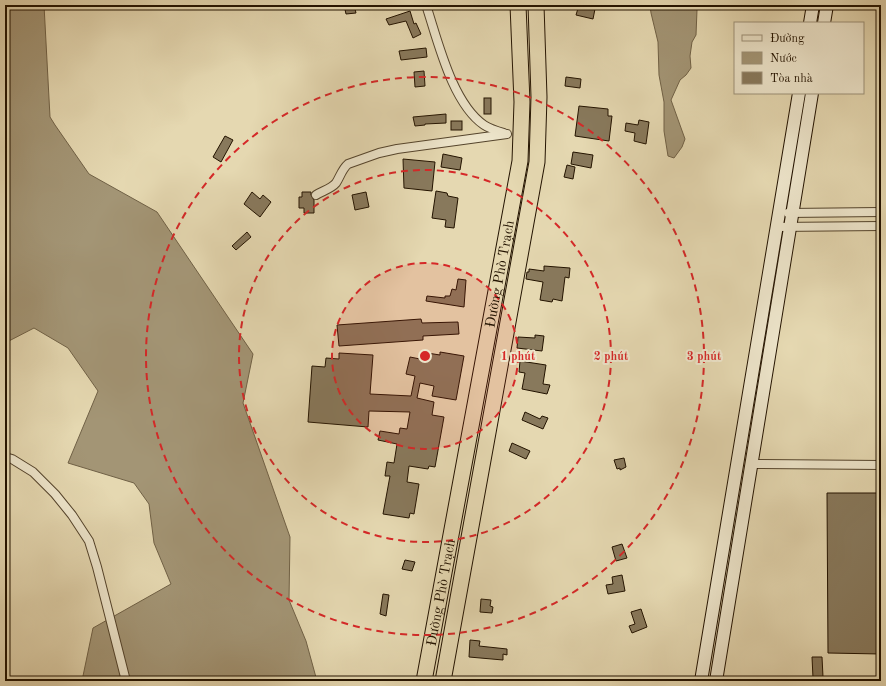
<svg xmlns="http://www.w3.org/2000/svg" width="886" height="686" font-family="'Old Standard TT',serif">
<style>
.water{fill:#a39575;stroke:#706146}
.building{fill:#88795c;stroke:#231300}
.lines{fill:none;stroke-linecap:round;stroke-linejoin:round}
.street-casing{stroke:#54442c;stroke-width:10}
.secondary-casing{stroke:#231300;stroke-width:14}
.highway-casing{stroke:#231300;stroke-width:17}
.street{stroke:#eee6cc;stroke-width:8}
.secondary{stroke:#eee6cc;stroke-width:12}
.highway{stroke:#e5d8b1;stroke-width:15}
.ring{fill:none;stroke:#d62828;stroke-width:2;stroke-dasharray:7 5}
.labels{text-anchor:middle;stroke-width:4;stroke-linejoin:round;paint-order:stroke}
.street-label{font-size:14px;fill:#231300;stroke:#eee6cc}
.centre{fill:#d62828;stroke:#eee6cc;stroke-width:2}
.ring-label{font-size:12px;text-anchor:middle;font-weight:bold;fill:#d62828;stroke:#eee6cc;stroke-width:4;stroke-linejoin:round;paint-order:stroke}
</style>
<rect width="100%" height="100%" fill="#e5d8b1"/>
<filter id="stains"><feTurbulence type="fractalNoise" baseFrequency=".005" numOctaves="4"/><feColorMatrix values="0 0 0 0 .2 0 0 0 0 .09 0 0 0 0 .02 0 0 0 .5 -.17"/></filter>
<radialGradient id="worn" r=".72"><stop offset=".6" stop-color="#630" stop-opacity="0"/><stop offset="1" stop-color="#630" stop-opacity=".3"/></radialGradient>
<g class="water">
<polygon points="5,5 44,5 50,117 55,125 89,174 157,212 253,354 243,403 290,537 289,600 306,641 317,681 86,681 83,676 93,628 171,584 154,543 149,504 134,483 68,463 98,391 68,348 34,328 5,343"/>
<polygon points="650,5 699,5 697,10 696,35 692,42 690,56 691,68 686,75 680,80 671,100 685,139 682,147 674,158 668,156 664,131 664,102 659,75 658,42 651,13"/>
</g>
<g class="building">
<polygon points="344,5 354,5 356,13 346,14"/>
<polygon points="579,5 595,9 593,19 576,15"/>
<polygon points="410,11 414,24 416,23 421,34 413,38 406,21 389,25 386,19"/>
<polygon points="426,48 427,57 401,60 399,51"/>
<polygon points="424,71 425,86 415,87 414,72"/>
<polygon points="566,77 581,79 580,88 565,86"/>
<rect x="484" y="98" width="7" height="16"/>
<polygon points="579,106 608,109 608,116 612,116 609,141 575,136"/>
<polygon points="446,114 446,123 425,124 425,125 415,126 413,117"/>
<polygon points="639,120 649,122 646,144 634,141 635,133 625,131 626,123 638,125"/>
<rect x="451" y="121" width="11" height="9"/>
<polygon points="225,136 233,140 221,162 213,157"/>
<polygon points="573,152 593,155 591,168 571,164"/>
<polygon points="443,154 462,158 460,170 441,167"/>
<polygon points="403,159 435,162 432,191 404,188"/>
<polygon points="567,165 575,167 573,179 564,177"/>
<polygon points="436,191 447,193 448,196 458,198 454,228 445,227 446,220 432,218"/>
<polygon points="252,192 260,199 263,195 271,202 260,217 244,204"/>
<polygon points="302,192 311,192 311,195 314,200 314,213 304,213 304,208 299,208 299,197 302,197"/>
<polygon points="366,192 369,207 355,210 352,195"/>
<polygon points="247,232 251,237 236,250 232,246"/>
<polygon points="544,266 570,268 569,278 565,277 562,301 553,299 552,302 540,300 543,282 526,279 527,272 529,272 529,269 544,271"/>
<polygon points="458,279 466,280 464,307 426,301 427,296 445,298 445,296 450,296 452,289 456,290"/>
<polygon points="421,319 422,323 458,322 459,334 423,336 423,340 339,346 337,325"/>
<polygon points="535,335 544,336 542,351 517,348 518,337 535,338"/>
<polygon points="421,352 440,355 440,352 464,356 456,400 432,396 434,386 420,383 417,398 434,402 432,415 444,417 435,467 429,466 428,469 409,466 407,482 419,484 414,514 410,513 409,518 383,514 390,476 385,476 387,462 394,463 397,444 378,440 380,431 399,434 400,428 407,429 410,412 369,411 368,427 308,422 312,366 325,367 326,358 339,359 339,353 373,355 370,394 411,396 415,376 406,374 410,357 420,359"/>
<polygon points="520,361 546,365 543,384 550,385 547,394 522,389 525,373 519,372"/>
<polygon points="525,412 540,419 542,416 548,418 543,429 522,420"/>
<polygon points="512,443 530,451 526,459 509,451"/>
<polygon points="624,458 626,467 620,470 620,468 617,469 614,460"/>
<polygon points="827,493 881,493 881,654 828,653"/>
<polygon points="622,544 627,558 616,561 612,547"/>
<polygon points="405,560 415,562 412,571 402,569"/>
<polygon points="622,575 625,591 608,594 606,585 613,584 612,577"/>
<polygon points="383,594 389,595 386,616 380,614"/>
<polygon points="481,599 491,600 490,606 493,607 492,613 480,612"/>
<polygon points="641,609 647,627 632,633 629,626 635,624 631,612"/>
<polygon points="470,640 480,641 479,646 507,649 507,655 503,654 503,660 469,657"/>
<polygon points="812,657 822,657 823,677 813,678"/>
</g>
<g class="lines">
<defs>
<g id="street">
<path d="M426 5C438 41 452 103 484 125 490 129 497 131 504 133"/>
<path d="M316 195C322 191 331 189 336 183 340 177 342 169 348 164L379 153 397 149 507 134"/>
<polyline points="788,213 881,212"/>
<polyline points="777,227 881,226"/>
<polyline points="5,457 12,459 33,472 55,494 72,515 89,541 97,567 126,681"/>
<polyline points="751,464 881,465"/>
</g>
<g id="secondary">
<polyline points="810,23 813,5"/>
<polyline points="824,23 827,5"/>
<polyline points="701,681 799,93"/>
<polyline points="716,681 812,93"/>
</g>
<g id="highway">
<path id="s1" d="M424 681 520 161 522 102 518 5"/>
<polyline points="443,681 537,162 539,97 536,5"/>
</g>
</defs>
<use href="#street" class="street-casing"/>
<use href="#secondary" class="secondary-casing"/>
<use href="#highway" class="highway-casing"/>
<use href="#street" class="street"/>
<use href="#secondary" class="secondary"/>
<use href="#highway" class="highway"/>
</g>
<circle cx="425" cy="356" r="93" fill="#d62828" fill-opacity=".12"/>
<g class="ring">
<circle cx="425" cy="356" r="93"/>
<circle cx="425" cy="356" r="186"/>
<circle cx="425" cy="356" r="279"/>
</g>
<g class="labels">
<g class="street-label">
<text dy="5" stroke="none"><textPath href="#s1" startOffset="414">Đường Phò Trạch</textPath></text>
<text dy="5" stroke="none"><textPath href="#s1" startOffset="90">Đường Phò Trạch</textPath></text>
</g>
</g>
<circle cx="425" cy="356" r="6" class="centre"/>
<g class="ring-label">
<text x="518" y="360">1 phút</text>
<text x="611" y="360">2 phút</text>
<text x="704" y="360">3 phút</text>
</g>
<rect width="886" height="686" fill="none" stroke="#e5d8b1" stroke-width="20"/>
<rect x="6" y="6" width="874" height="674" fill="none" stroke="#231300" stroke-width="2"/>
<rect x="10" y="10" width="866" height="666" fill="none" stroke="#231300"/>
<rect x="734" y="22" width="130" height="72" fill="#eee6cc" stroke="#9d927a"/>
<rect x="742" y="35" width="20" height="6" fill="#eee6cc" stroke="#9d927a"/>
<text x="770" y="42" font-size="12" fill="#231300">Đường</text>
<rect x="742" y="52" width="20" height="12" fill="#a39575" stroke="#9d927a"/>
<text x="770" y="62" font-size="12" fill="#231300">Nước</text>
<rect x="742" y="72" width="20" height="12" fill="#88795c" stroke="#9d927a"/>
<text x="770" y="82" font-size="12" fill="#231300">Tòa nhà</text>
<rect width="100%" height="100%" filter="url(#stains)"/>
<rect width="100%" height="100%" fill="url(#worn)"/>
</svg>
